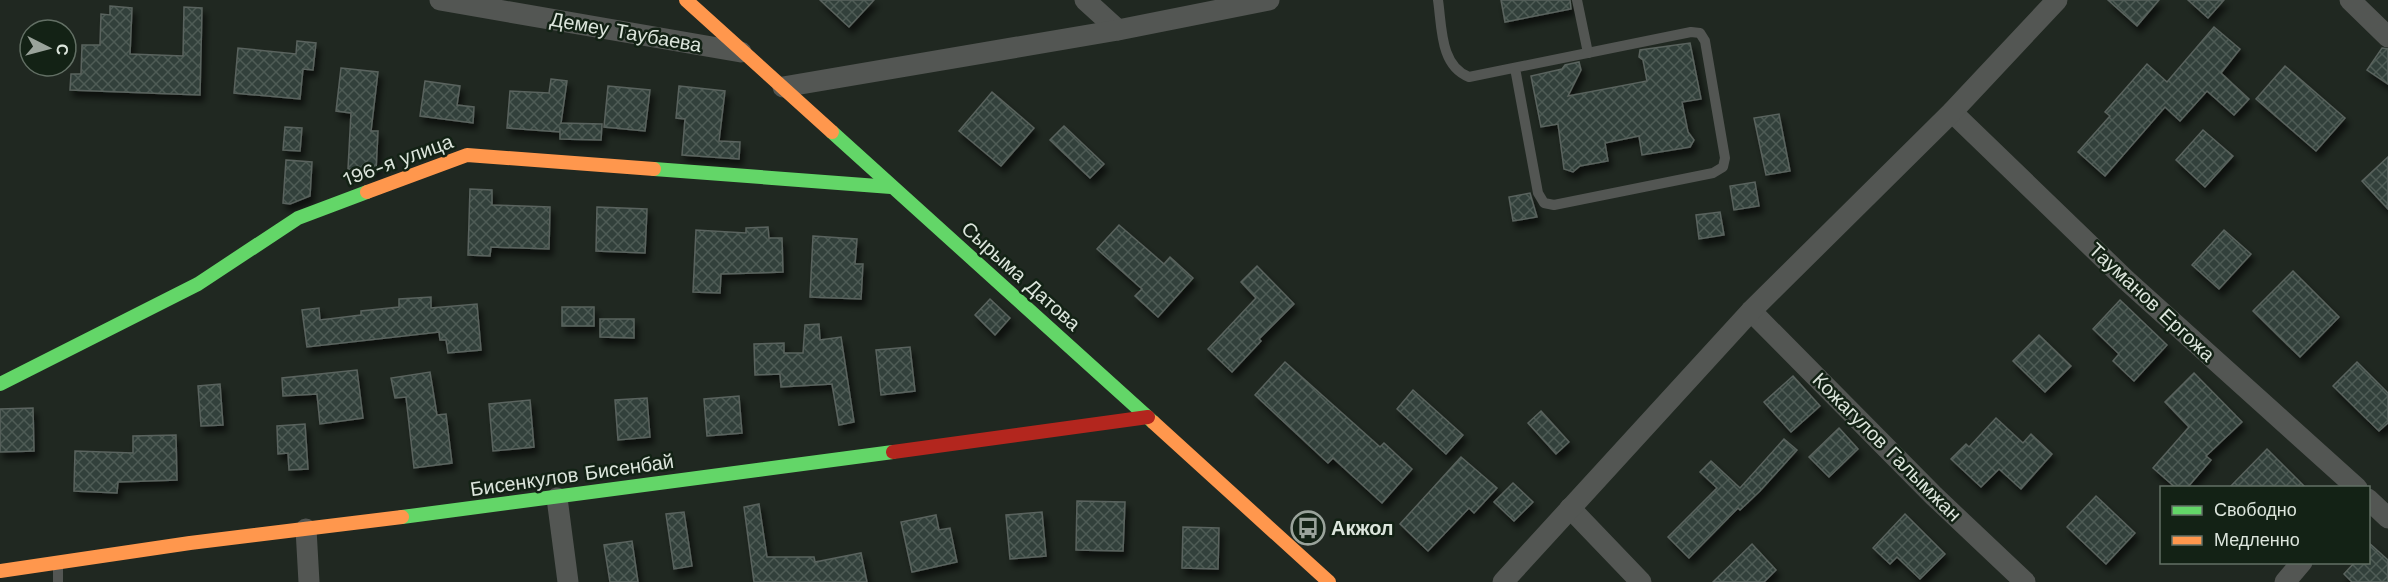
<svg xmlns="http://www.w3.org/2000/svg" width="2388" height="582" font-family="'Work Sans',sans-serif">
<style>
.building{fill:url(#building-cross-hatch);stroke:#5a635e;stroke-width:1.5;filter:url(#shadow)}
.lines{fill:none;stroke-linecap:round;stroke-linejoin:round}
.lane{stroke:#535653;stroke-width:10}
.street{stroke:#535653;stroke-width:21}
.fast{stroke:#63d668;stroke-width:14}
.slow{stroke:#ff974d;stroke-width:14}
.jam{stroke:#b3261e;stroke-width:14}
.labels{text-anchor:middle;stroke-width:5;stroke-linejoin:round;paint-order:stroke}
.street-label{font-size:20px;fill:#dce5dc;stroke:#132215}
.poi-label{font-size:20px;font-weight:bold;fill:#dce5dc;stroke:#132215;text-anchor:start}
</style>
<defs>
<pattern id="building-cross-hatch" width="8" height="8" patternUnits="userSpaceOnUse" patternTransform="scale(1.5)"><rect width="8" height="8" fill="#32413a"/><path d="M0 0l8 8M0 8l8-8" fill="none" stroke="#4f5c56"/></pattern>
<filter id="shadow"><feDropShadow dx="3.5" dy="6" stdDeviation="3" flood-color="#0009"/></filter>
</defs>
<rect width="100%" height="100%" fill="#202821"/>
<g class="building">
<polygon points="820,0 874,0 849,27"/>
<polygon points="1501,0 1570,0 1571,9 1505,22"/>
<polygon points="2108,0 2159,0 2137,26"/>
<polygon points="2188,0 2224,0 2208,18"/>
<polygon points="110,6 132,8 130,54 183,56 184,7 202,8 200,95 70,90 71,74 81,74 82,45 100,45 101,14 110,15"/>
<polygon points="2214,27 2240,49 2221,73 2249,99 2234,115 2207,91 2180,121 2165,107 2105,176 2078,152 2110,116 2105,112 2147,64 2167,82"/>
<polygon points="297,41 316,43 313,70 303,69 300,99 234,93 238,48 296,54"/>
<polygon points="1690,43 1701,99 1682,102 1688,132 1694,140 1690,147 1642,155 1639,136 1605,143 1608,161 1580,166 1573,172 1564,169 1558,124 1541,127 1531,76 1562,69 1565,65 1579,62 1581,70 1568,96 1647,81 1643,60 1639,57 1640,50"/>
<polygon points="2382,48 2388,49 2388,84 2367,70"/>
<polygon points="2285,66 2345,118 2316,151 2256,99"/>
<polygon points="341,68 378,72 371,131 378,131 376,171 348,169 351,113 336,111"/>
<polygon points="551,79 567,81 561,123 602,124 601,140 560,139 560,128 560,132 507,128 510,91 549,93"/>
<polygon points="425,81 460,86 457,105 474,107 473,123 420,116"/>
<polygon points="608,86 650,90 645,131 604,127"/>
<polygon points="679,86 725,91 719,141 740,142 739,159 682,155 685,119 676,118"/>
<polygon points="992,92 1034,128 1001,166 959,131"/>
<polygon points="1779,114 1790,171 1766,175 1754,118"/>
<polygon points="1064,126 1104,164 1090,178 1050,140"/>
<polygon points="285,127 302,128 300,151 283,150"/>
<polygon points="2203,130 2233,156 2205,187 2176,160"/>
<polygon points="2388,157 2388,209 2362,181"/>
<polygon points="286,160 312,162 310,196 290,204 283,203"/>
<polygon points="1755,182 1759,206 1734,210 1730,186"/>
<polygon points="470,189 492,190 492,205 550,207 549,249 491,247 490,256 468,255"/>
<polygon points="1530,193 1537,217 1513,221 1509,197"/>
<polygon points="597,207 647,209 645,253 596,251"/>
<polygon points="1720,212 1724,235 1699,239 1696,215"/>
<polygon points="1119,225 1164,264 1170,257 1193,278 1158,317 1135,296 1142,289 1097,249"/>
<polygon points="768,227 769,238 782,238 783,272 721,274 720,293 693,292 696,230 746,233 746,228"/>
<polygon points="2224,230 2251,254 2219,289 2192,265"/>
<polygon points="813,236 857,239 855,264 863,264 861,299 810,297"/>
<polygon points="1257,266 1294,304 1259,339 1261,341 1232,372 1208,349 1256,298 1241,282"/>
<polygon points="2293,271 2339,317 2300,357 2253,311"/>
<polygon points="431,297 431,308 477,304 481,350 448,353 446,340 440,340 439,332 307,347 302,310 319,308 320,320 361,315 361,311 399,307 399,299"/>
<polygon points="990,299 1010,318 995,335 975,315"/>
<polygon points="2120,300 2167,345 2134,381 2113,361 2119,354 2093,329"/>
<rect x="562" y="307" width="32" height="19"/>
<polygon points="600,319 634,319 634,338 600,337"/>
<polygon points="819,324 820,340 841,337 854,422 839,425 832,384 781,387 780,374 755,375 754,344 784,343 784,353 803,353 805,325"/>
<polygon points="2039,335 2071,366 2045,392 2013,361"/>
<polygon points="910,347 915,391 881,395 876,350"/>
<polygon points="1285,362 1380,447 1384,443 1412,469 1382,503 1333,458 1328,463 1255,395"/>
<polygon points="2357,362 2388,393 2388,423 2379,431 2333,386"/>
<polygon points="357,370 363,418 320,424 317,394 283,396 282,378"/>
<polygon points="430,372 437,415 446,414 452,463 414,468 406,397 395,398 391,378"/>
<polygon points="2194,373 2242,422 2206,456 2211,460 2187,488 2176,488 2153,468 2189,427 2165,402"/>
<polygon points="1793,376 1820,406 1791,432 1764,402"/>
<polygon points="220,384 223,425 201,426 198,386"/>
<polygon points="1413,390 1463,435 1446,454 1397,409"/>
<polygon points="739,396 742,433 707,436 704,399"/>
<polygon points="647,398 650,437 618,440 615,400"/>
<polygon points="530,400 534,447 493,451 489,404"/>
<polygon points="33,408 34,451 0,452 0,409"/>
<polygon points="1541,411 1569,442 1556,454 1528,423"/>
<polygon points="1996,418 2023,443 2031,434 2052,454 2021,489 1999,469 1981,487 1951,459 1966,444 1969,447"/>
<polygon points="305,424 308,469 289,470 288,453 278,454 277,426"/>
<polygon points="1839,428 1858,449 1829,477 1809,457"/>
<polygon points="176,435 177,480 118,482 117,493 74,491 75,451 133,453 133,436"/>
<polygon points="1784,439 1797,450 1760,491 1740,510 1738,508 1689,558 1668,537 1717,488 1700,472 1711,461 1740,488"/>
<polygon points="2267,449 2306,488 2229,488"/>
<polygon points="1461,457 1497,488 1474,513 1469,508 1428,551 1400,524"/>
<polygon points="1513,483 1533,502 1514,521 1494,502"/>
<polygon points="2096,496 2135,533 2106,564 2067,527"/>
<polygon points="1077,501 1125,502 1123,551 1076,550"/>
<polygon points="759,504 767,557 814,557 815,562 861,553 867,582 754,582 744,507"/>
<polygon points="684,512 692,566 674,569 666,514"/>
<polygon points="1042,512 1046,556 1010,559 1006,515"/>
<polygon points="1905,514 1945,554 1920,579 1897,557 1890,564 1873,548"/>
<polygon points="936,515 939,530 950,528 957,562 912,572 901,522"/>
<polygon points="1183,527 1219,528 1218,569 1182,568"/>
<polygon points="632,541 638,582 610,582 604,545"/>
<polygon points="2368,542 2388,560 2388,582 2352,582 2344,574 2355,562 2368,562"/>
<polygon points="1752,544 1776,570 1764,582 1713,582"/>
</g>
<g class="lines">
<g class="lane">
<path d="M1438 0C1442 27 1440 66 1469 77L1691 32 1700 33 1705 41 1725 158 1723 167 1713 173 1554 205 1544 203 1538 193 1515 68"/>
<polyline points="1577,0 1588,53"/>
<polyline points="58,563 58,582"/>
</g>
<g class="street">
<polyline points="440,0 741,52"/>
<polyline points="1085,0 1118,30"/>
<polyline points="2350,0 2388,37"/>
<polyline points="783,87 1118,30 1269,0"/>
<polyline points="1952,112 2126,280 2357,488"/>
<polyline points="1751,311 1934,496 2025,582"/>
<polyline points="557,498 568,582"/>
<polyline points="2368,499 2388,518"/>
<polyline points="1570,508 1641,582"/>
<polyline points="306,529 309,582"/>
<polyline points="1503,582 1751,311 1952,112 2057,0"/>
<polyline points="2285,582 2302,562"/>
</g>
<g class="fast">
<polyline points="832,132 1153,422"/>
<polyline points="654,169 891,187"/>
<polyline points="0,384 198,284 298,218 367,192"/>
<polyline points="402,517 893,452"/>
</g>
<g class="slow">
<polyline points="686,0 832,132"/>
<polyline points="367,192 467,155 654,169"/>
<polyline points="1153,422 1329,582"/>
<polyline points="0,571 190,543 402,517"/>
</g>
<polyline class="jam" points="893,452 1148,417"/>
</g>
<defs>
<symbol id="bus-ring" viewBox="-11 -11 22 22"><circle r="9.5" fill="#132215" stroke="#9aa39b" stroke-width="1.5"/><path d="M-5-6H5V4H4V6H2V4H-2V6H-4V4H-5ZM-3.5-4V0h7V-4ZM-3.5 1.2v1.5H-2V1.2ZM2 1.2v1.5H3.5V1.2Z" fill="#9aa39b"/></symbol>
</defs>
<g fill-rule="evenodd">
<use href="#bus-ring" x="1289" y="509" width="38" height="38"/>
</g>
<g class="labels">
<g class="street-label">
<text transform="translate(626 32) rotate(10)" y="7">Демеу Таубаева</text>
<text transform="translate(398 160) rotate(-20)" y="7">196-я улица</text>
<text transform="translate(1021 276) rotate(42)" y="7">Сырыма Датова</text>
<text transform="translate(2152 302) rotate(43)" y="7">Тауманов Ергожа</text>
<text transform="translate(1887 447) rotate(45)" y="7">Кожагулов Галымжан</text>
<text transform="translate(572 475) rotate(-8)" y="7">Бисенкулов Бисенбай</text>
</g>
<g class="poi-label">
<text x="1331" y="535">Акжол</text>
</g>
</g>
<rect x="2160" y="486" width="210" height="78" fill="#132215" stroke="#637065" stroke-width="1.5"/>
<rect x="2172" y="506" width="30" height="9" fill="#63d668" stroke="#637065" stroke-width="1.5"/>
<text x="2214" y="516" font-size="18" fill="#dce5dc">Свободно</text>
<rect x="2172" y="536" width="30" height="9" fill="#ff974d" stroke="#637065" stroke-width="1.5"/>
<text x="2214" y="546" font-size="18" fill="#dce5dc">Медленно</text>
<g transform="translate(48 48) rotate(96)"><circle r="28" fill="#132215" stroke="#637065" stroke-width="1.5"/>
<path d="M0-4.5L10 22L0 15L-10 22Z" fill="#9aa39b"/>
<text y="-9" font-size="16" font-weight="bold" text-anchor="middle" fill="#dce5dc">С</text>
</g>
</svg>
